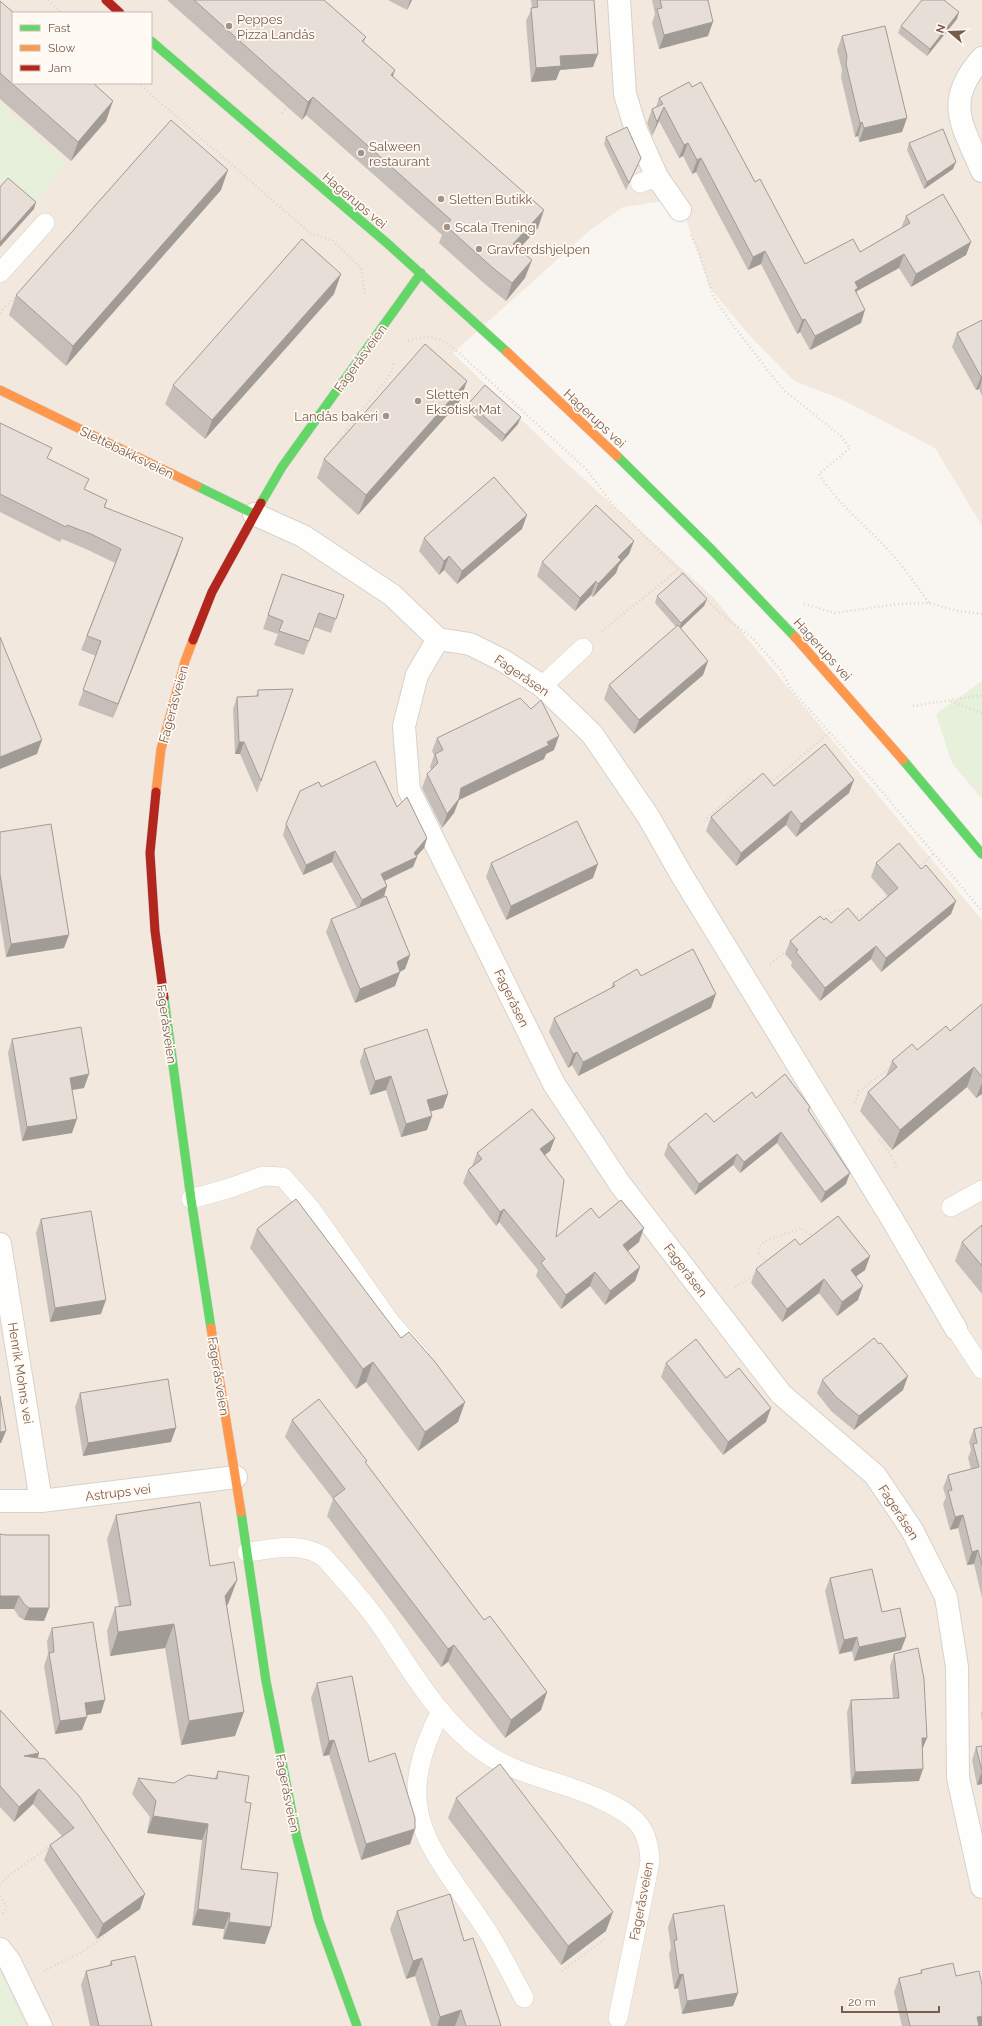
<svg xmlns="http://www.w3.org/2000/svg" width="982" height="2026" font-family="Raleway,sans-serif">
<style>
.residential{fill:#f2e8de;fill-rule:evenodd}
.green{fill:#e7f0db}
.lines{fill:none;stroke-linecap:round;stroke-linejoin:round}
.lane-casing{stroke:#d7d1cb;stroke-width:20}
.street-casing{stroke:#d7d1cb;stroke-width:24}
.fast-casing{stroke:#d9d2cb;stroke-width:10}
.slow-casing{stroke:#d9d2cb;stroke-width:10}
.jam-casing{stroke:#d9d2cb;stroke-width:10}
.path{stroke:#dcd5d0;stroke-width:2.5;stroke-dasharray:1 3;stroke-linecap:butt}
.lane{stroke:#fefefd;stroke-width:19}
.street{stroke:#fefefd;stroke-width:22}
.fast{stroke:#63d668;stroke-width:9}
.slow{stroke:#ff974d;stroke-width:9}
.jam{stroke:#b3261e;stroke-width:9}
.wall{fill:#c6bfb9}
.shaded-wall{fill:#a19b96}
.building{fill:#e6ded7;stroke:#a19b96}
.poi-dot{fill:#a69286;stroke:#fffaf3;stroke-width:1.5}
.labels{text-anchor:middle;stroke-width:3.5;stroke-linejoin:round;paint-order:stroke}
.poi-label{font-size:13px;fill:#7a5c4d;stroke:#fffaf3;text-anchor:start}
.street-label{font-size:13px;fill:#7a5c4d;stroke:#fffaf3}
</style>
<rect width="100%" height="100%" fill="#f9f5f0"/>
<path class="residential" d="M0 0H982V526L935 448 841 399 794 381 749 335 710 288 679 199 623 207 589 231 453 353 563 460 712 596 982 920V2026H0ZM13 13H151V83H13Z"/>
<g class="green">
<polygon points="0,104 68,165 33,203 5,179 0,184"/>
<polygon points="982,681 982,799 952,763 936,714"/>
<polygon points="0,1970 25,2026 0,2026"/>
</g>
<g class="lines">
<defs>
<g id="lane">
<polyline points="640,183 657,177"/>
<polyline points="0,273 45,223"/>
<polyline points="542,686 583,648"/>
<polyline points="191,1199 230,1188 263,1176 283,1177 311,1209 390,1322 420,1356"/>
<polyline points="951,1207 982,1190"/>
<polyline points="956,1329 982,1369"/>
<path d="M247 1552C274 1549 300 1541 324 1557 344 1580 365 1602 382 1627 411 1670 439 1720 482 1751 517 1776 561 1781 600 1799 632 1814 649 1824 650 1862L618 2018"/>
<path d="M441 1711C388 1814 431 1846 486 1929 500 1951 512 1975 524 1998"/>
</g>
<g id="street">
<polyline points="619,0 625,94 636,130 657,177 680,210"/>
<path d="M982 58C943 102 962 124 982 171"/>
<polyline points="254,514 303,536 392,595 438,639 470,644 504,661 542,686 592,734 648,816 681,874 892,1219 956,1329"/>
<polyline points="438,639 417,675 404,726 409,790 554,1084 620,1184 781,1394 875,1475 912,1530 946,1597 957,1667 958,1778 982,1887"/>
<polyline points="0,1244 41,1501"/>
<polyline points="0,1501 41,1501 236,1477"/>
<polyline points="0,1949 10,1962 41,2026"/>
</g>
<g id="fast">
<polyline points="151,41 388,244 507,352"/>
<polyline points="617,456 711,549 795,637"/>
<polyline points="197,486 254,514"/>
<polyline points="261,503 282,467 421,273"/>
<polyline points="903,760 982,854"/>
<polyline points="164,998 191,1199 211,1328"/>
<polyline points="241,1512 266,1681 297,1838 319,1921 357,2026"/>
</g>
<g id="slow">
<polyline points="507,352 617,456"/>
<polyline points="0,390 197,486"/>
<polyline points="795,637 903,760"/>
<polyline points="156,792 161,749 185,661 193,640"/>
<polyline points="211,1328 241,1512"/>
</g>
<g id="jam">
<polyline points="106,0 120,13"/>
<polyline points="193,640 212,592 261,503"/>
<polyline points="156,792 150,853 155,931 164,998"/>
</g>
</defs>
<use href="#lane" class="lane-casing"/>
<use href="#street" class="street-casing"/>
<use href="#fast" class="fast-casing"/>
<use href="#slow" class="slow-casing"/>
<use href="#jam" class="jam-casing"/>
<g class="path">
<polyline points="48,0 62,13"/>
<polyline points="138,83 310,233 333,241 361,268 365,294"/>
<polyline points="282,113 290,105"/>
<polyline points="94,207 141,154"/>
<path d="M691 235 699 252 713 296 730 321 772 376 785 391 841 436 850 448 819 474C840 508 873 531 898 561 909 575 919 589 929 603"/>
<polyline points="0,313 16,296"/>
<path d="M408 341C432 334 439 337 458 352L587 470 613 505 684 575"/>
<polyline points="337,442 389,376 394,362"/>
<polyline points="705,598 719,612 753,639 780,669 791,689 878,787 982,911"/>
<polyline points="804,604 835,613 898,604 929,603 958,611 982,614"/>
<polyline points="602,631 678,570"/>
<polyline points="951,701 982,713"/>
<polyline points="913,706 982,695"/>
<polyline points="766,780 774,780 830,732"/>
<polyline points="704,821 749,780 759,780"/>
<polyline points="917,868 933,854"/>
<polyline points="822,921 834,911 843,910 858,916 866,914 888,894"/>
<polyline points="770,964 788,950"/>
<polyline points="855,1103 859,1091 891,1067"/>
<polyline points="879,1139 891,1155 897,1169"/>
<polyline points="767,1263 759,1253 759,1247 765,1241 802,1228 811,1235"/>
<polyline points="735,1287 756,1274"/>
<polyline points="0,1885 9,1875 52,1845"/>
<polyline points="0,1896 7,1908 2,1914"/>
<path d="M44 1971C66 1959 95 1949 110 1929"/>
<polyline points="562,1971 606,1938"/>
</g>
<use href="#lane" class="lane"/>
<use href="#street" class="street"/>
<use href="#fast" class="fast"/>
<use href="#slow" class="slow"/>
<use href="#jam" class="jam"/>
</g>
<g class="wall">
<polygon points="167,0 324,0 366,37 364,42 393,76 538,228 519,249 525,278 506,301 486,285 439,243 442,235 306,115 302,120"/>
<polygon points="388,0 412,0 407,10"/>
<polygon points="531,0 594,0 593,67 560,70 556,80 531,82 526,21 532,8"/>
<polygon points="652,0 708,0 708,36 659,49 652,23 655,14"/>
<polygon points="0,1 106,121 71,161 0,99"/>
<polygon points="957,19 927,56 898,33 901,26"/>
<polygon points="842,36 902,132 859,142 858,136 855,137 841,77 842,70 837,50"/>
<polygon points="692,87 755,182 805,264 860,252 901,228 906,216 971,242 966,255 911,287 899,268 857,291 856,292 861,323 810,350 800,332 797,334 761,264 748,270 696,172 692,174 683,156 679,158 659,121 652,136 647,123 652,109 656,107 659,98"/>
<polygon points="606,137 638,165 626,190 604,144"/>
<polygon points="909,143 953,169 924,189 907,150"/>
<polygon points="221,190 66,366 9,315 16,295"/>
<polygon points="334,294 205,439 165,404 173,385"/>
<polygon points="982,320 982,396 979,389 976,390 952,347 957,333"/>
<polygon points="460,401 358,515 317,478 324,459"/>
<polygon points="469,403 518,424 502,442 466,410"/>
<polygon points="0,423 48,459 85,490 107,500 105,507 178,553 113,718 78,705 96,656 81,650 115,563 86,549 62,539 60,542 0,512"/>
<polygon points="522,529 457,584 444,570 439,575 419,551 424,538"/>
<polygon points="629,554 619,565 616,573 593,597 591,595 575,611 537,576 542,562"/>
<polygon points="282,574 344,595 331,633 314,627 304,655 274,645 278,634 263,629"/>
<polygon points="657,596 707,599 704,606 680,628 708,661 703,675 634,734 604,699 609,685 676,627 655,603"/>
<polygon points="293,689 257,793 240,754 235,754 233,709 237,697 256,696 258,690"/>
<polygon points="437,738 554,750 546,754 544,759 459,800 454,813 442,828 422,788 427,774 431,770 430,767 434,755 432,751"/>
<polygon points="774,786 849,793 796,837 786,825 736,866 706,831 711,817"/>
<polygon points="397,807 427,838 424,848 416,856 417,857 413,867 385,881 387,886 384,896 372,902 410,955 405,969 400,972 395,986 355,1003 326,932 331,919 357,908 332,862 303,875 283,835 286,824"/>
<polygon points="0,832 64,948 6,957 0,919"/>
<polygon points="491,863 593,878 506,920 486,877"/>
<polygon points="876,863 921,869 956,901 951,914 881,972 871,959 820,1001 791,966 792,962 785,954 790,941 824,920 831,923 859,921 888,896 871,877"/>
<polygon points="641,976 711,1008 578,1076 572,1065 568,1068 549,1032 554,1018 611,988 613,983"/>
<polygon points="982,1004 982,1094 976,1098 967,1087 892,1150 860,1111 868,1092 886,1076 892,1061 917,1050 950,1031"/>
<polygon points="12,1039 84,1088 72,1090 72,1133 22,1141 8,1053"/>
<polygon points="364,1049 448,1094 443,1108 430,1111 432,1116 427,1130 401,1137 386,1090 370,1095 360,1062"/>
<polygon points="756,1098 810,1107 809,1111 846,1184 821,1203 777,1143 740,1173 733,1165 695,1195 664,1155 668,1144 714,1122"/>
<polygon points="555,1138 550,1151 545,1155 556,1237 599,1218 639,1242 628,1251 640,1267 635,1281 605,1305 590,1286 561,1309 536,1276 538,1270 499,1222 496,1226 463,1183 468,1170 472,1166 477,1153"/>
<polygon points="41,1219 101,1314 50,1322 36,1233"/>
<polygon points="982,1225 982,1294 955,1261 962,1242"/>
<polygon points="257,1229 401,1338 465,1402 458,1422 418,1451 366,1382 356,1389 250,1248"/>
<polygon points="800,1245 870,1256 865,1270 856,1276 858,1300 837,1316 819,1293 782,1322 751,1283 756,1269"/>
<polygon points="666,1363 726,1378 766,1422 723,1455 661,1377"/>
<polygon points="822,1380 903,1390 854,1430 831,1411 817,1393"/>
<polygon points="80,1393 171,1442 83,1456 75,1407"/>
<polygon points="292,1420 366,1464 484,1620 547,1692 541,1710 505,1738 448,1662 441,1667 327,1516 333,1499 285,1437"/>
<polygon points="982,1427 982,1598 974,1564 967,1565 958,1528 950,1530 943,1504 946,1497 943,1488 948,1475 971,1469 968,1458 971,1450 969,1442 974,1429"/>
<polygon points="116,1515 237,1580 228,1604 227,1606 235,1736 181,1745 165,1648 110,1656 107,1631 115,1607 119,1607 107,1539"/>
<polygon points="0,1534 49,1608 44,1621 24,1620 19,1617 14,1609 0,1609"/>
<polygon points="830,1578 882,1612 906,1637 901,1650 854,1661 852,1651 839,1654 825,1591"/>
<polygon points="52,1628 101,1713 87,1715 82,1730 55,1734 44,1666 48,1654 47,1641"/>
<polygon points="894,1654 922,1750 919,1781 851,1784 847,1712 851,1700 893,1698 890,1666"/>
<polygon points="317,1683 369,1762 415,1829 410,1844 361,1860 329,1755 323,1756 311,1698"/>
<polygon points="0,1710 39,1753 38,1758 140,1909 97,1939 44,1860 50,1845 62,1836 33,1804 14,1822 0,1807"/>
<polygon points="982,1710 982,1721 981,1714"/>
<polygon points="982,1746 982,1784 977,1785 972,1760 976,1747"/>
<polygon points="218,1771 245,1802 241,1869 265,1944 223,1939 224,1929 192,1925 202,1840 147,1833 150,1817 132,1794 138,1778 174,1783 215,1778"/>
<polygon points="456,1798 606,1931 561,1965 448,1818"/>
<polygon points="397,1911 464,1941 501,2026 431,2026 415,1976 406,1979 390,1929"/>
<polygon points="673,1914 738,1993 733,2006 682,2014 678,1988 674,1989 669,1954 671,1948 668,1927"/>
<polygon points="111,1961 152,2026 90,2026 81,1985 86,1971 109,1966"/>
<polygon points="921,1970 956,1976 982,2026 902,2026 894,1992 899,1978 920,1974"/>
</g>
<g class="shaded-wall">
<polygon points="410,0 412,0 407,10"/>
<polygon points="959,12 957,19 927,56 930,49"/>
<polygon points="713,22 708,36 659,49 664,35"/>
<polygon points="598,54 593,67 560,70 556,80 531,82 536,68 560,56"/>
<polygon points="395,70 389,88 391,75"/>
<polygon points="313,97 306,115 302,120 308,102"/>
<polygon points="113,101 106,121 71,161 78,142"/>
<polygon points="664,107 659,121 652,136 657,122"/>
<polygon points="907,118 902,132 859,142 864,128"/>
<polygon points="862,122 858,136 855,137 860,123"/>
<polygon points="688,143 683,156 679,158 684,145"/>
<polygon points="701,158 696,172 692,174 697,160"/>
<polygon points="956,162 953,169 924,189 927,182"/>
<polygon points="228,170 221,190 66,366 73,346"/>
<polygon points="36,202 34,209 0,247 0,242"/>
<polygon points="544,210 538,228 507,262 513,244"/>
<polygon points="971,242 966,255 911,287 916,274"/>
<polygon points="765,251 761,264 748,270 753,257"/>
<polygon points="904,254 899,268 857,291 853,302 855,282"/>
<polygon points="532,260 525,278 506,301 512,283"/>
<polygon points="341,274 334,294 205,439 212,420"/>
<polygon points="865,310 861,323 810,350 815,336"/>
<polygon points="805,319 800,332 797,334 802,320"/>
<polygon points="982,376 982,380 979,389 976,390 981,377"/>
<polygon points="467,381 460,401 358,515 366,495"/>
<polygon points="521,417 518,424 502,442 505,435"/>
<polygon points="527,515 522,529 457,584 462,571"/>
<polygon points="183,538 178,553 113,718 118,704"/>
<polygon points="634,541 629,554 619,565 616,573 593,597 598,584 618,557"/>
<polygon points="449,556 444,570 439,575 444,561"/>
<polygon points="596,581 591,595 575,611 580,598"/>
<polygon points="707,599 704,606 679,630 681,623"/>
<polygon points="708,661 703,675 634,734 639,720"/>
<polygon points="559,736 554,750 546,754 544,759 459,800 454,813 442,828 447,814 461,788"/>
<polygon points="42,740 37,754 0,769 0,757"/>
<polygon points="239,742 244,742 240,754 235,754"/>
<polygon points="854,780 849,793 796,837 801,824"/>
<polygon points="791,811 786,825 736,866 741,853"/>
<polygon points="427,838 424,848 415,858 417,857 413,867 377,884 381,874 414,853"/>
<polygon points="335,851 332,862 303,875 306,865"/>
<polygon points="598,864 593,878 506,920 511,906"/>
<polygon points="387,886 384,896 358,910 362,900"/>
<polygon points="956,901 951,914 881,972 886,958"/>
<polygon points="69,935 64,948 6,957 11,944"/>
<polygon points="876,946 871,959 820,1001 825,988"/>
<polygon points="410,955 405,969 392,976 397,962"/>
<polygon points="400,972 395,986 355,1003 360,989"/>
<polygon points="716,994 711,1008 578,1076 583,1062"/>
<polygon points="577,1052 572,1065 568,1068 573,1054"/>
<polygon points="974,1067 967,1087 892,1150 900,1130"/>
<polygon points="89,1074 84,1088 65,1091 70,1078"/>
<polygon points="391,1076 386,1090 370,1095 375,1081"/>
<polygon points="982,1083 982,1094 976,1098"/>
<polygon points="448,1094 443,1108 422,1114 427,1100"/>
<polygon points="432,1116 427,1130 401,1137 406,1124"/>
<polygon points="77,1119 72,1133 22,1141 27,1127"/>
<polygon points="781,1132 777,1143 740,1173 744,1162"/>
<polygon points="555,1138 550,1151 535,1162 540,1149"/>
<polygon points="737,1154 733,1165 695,1195 699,1184"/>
<polygon points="850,1173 846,1184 821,1203 825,1192"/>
<polygon points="504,1209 499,1222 496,1226 500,1212"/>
<polygon points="644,1228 639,1242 618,1259 623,1245"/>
<polygon points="870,1256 865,1270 846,1284 851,1270"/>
<polygon points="640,1267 635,1281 605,1305 610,1291"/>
<polygon points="595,1272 590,1286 561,1309 566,1295"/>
<polygon points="824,1279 819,1293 782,1322 787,1309"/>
<polygon points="863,1286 858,1300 837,1316 842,1302"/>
<polygon points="106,1300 101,1314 50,1322 55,1308"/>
<polygon points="373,1362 366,1382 356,1389 363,1369"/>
<polygon points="908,1376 903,1390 854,1430 859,1416"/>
<polygon points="465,1402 458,1422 418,1451 425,1432"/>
<polygon points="771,1408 766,1422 723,1455 728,1442"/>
<polygon points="176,1428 171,1442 83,1456 88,1443"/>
<polygon points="6,1431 1,1443 0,1443 0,1432"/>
<polygon points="963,1515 958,1528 950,1530 955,1517"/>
<polygon points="978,1550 974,1564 967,1565 972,1552"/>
<polygon points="237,1580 228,1604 217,1619 225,1596"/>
<polygon points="0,1596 19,1596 14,1609 0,1609"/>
<polygon points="29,1608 49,1608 44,1621 24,1620"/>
<polygon points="174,1624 165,1648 110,1656 118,1632"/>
<polygon points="857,1637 852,1651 839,1654 844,1640"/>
<polygon points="906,1637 901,1650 854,1661 859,1647"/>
<polygon points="454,1645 448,1662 441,1667 448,1649"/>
<polygon points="547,1692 541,1710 505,1738 511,1720"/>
<polygon points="105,1700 101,1713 80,1716 85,1703"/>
<polygon points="244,1712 235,1736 181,1745 189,1721"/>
<polygon points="87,1717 82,1730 55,1734 60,1721"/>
<polygon points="922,1738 927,1738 922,1750"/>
<polygon points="334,1740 329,1755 323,1756 329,1741"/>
<polygon points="39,1753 34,1768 24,1756"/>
<polygon points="923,1769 919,1781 851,1784 855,1772"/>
<polygon points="982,1771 982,1784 977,1785"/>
<polygon points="39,1789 33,1804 14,1822 19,1807"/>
<polygon points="153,1816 208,1824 202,1840 147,1833"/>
<polygon points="415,1829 410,1844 361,1860 366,1844"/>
<polygon points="145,1894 140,1909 97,1939 103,1924"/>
<polygon points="198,1909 230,1913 224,1929 192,1925"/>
<polygon points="613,1912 606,1931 561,1965 568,1946"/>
<polygon points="229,1922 271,1927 265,1944 223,1939"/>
<polygon points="422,1958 415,1976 406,1979 413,1961"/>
<polygon points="683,1974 678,1988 674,1989 679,1975"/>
<polygon points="738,1993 733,2006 682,2014 687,2001"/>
<polygon points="461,2010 455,2026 437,2026 440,2017"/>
<polygon points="982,2016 982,2026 974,2026 977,2017"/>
</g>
<g class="building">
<polygon points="194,0 324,0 366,37 362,41 395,70 391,75 544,210 513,244 532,260 512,283 493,268 445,225 451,220 313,97 308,102"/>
<polygon points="537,0 594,0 598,54 560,56 561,66 536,68 531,8 538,7"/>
<polygon points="660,0 708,0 713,22 664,35 657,9 662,8"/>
<polygon points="922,0 944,0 959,12 930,49 901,26"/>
<polygon points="0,1 14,13 13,13 13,83 93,83 113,101 78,142 0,73"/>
<polygon points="885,26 907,118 864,128 862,122 860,123 846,64 847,56 842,36"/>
<polygon points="689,82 692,87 701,82 755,182 760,179 805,264 853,239 860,252 910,223 906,216 943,194 971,242 916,274 904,254 855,282 858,288 855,290 865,310 815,336 805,319 802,320 765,251 753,257 701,158 697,160 688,143 684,145 664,107 657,122 652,109 663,104 659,98"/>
<polygon points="171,120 228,170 73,346 16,295"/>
<polygon points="627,127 641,158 629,183 606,137"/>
<polygon points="943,129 956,162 927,182 909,143"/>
<polygon points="8,178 36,202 0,242 0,187"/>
<polygon points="302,239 341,274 212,420 173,385"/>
<polygon points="982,320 982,376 981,377 957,333"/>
<polygon points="425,344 467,381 366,495 324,459"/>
<polygon points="485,385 521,417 505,435 469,403"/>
<polygon points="0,423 52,448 47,458 89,479 84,489 107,500 104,507 183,538 118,704 83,690 101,641 87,636 121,549 91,534 67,525 66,527 0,494"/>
<polygon points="494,477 527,515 462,571 449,556 444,561 424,538"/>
<polygon points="596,505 634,541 618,557 621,560 598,584 596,581 580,598 542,562"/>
<polygon points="683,573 707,599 681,623 657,596"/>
<polygon points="282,574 344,595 336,619 319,613 309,641 279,631 283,621 268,615"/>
<polygon points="678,625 708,661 639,720 609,685"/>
<polygon points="0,637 42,740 0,757"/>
<polygon points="293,689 261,781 244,742 239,742 237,697 258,696 258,690"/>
<polygon points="520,698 531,709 541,700 559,736 547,742 549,745 461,788 459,799 447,814 427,774 438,763 435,754 443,750 437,738"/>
<polygon points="825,744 854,780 801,824 791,811 741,853 711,817 763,773 774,786"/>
<polygon points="375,761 397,807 407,797 427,838 414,853 417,857 381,874 387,886 362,900 335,851 306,865 286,824 300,791 319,782 321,787"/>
<polygon points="577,821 598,864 511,906 491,863"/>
<polygon points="51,824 69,935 11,944 0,874 0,832"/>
<polygon points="899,843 921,869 926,865 956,901 886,958 876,946 825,988 796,952 798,950 790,941 820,916 824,920 826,918 831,923 848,908 859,921 898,888 876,863"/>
<polygon points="386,896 410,955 397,962 400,972 360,989 331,919"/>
<polygon points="693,949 716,994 583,1062 577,1052 573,1054 554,1018 615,986 613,983 637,969 641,976"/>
<polygon points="982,1004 982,1077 974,1067 900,1130 868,1092 897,1067 892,1061 912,1044 917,1050 946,1026 950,1031"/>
<polygon points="81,1027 89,1074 70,1078 77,1119 27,1127 12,1039"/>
<polygon points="427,1029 448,1094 427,1100 432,1116 406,1124 391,1076 375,1081 364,1049"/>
<polygon points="785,1074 810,1107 808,1110 850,1173 825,1192 781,1132 744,1162 737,1154 699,1184 668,1144 706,1113 714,1122 752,1092 756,1098"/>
<polygon points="532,1109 555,1138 540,1149 564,1180 556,1237 591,1208 599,1218 621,1200 644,1228 623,1245 640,1267 610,1291 595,1272 566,1295 541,1263 545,1259 504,1209 500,1212 468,1170 482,1159 477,1153"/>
<polygon points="296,1199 401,1338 409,1332 435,1362 465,1402 425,1432 373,1362 363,1369 257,1229"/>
<polygon points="91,1211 106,1300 55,1308 41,1219"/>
<polygon points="838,1216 870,1256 851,1270 863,1286 842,1302 824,1279 787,1309 756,1269 795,1239 800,1245"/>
<polygon points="982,1225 982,1266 962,1242"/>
<polygon points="874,1338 879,1344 881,1343 908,1376 859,1416 836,1397 822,1380"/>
<polygon points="696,1339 726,1378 739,1368 771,1408 728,1442 666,1363"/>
<polygon points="168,1379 176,1428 88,1443 80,1393"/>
<polygon points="0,1396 6,1431 0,1432"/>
<polygon points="319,1399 367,1461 365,1462 484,1620 490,1616 547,1692 511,1720 454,1645 448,1649 333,1498 345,1489 292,1420"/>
<polygon points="982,1427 982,1565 978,1550 972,1552 963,1515 955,1517 948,1491 952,1490 948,1475 979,1467 973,1444 977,1443 974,1429"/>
<polygon points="200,1502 210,1566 234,1562 237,1580 225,1596 244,1712 189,1721 174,1624 118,1632 115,1607 131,1605 116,1515"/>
<polygon points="0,1534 6,1535 49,1535 49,1608 29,1608 24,1604 19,1596 0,1596"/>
<polygon points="872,1569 882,1612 900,1608 906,1637 859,1647 857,1637 844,1640 830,1578"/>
<polygon points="93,1622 105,1700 85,1703 87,1717 60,1721 49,1653 54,1652 52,1628"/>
<polygon points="918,1648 924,1679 927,1738 922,1738 923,1769 855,1772 851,1700 899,1698 894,1654"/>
<polygon points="352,1676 369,1762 395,1753 415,1818 415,1829 366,1844 334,1740 329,1741 317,1683"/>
<polygon points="0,1710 39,1753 24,1756 45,1759 79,1796 145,1894 103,1924 50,1845 74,1828 39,1789 19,1807 0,1786"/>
<polygon points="982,1746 982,1771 976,1747"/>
<polygon points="500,1764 613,1912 568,1946 456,1798"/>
<polygon points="218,1771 249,1776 245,1802 251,1803 241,1869 278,1873 271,1927 229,1922 230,1913 198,1909 208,1824 153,1816 156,1801 138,1778 174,1783 188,1775 217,1779"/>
<polygon points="450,1894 464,1941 473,1938 501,2026 466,2026 461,2010 440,2017 422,1958 413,1961 397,1911"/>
<polygon points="724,1905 738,1993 687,2001 683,1974 679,1975 674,1940 677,1940 673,1914"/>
<polygon points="135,1956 152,2026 99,2026 86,1971 112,1965 111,1961"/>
<polygon points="953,1963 956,1976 979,1971 982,1985 982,2016 977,2017 979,2026 910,2026 899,1978 922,1973 921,1970"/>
</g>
<g class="poi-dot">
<circle cx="229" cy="26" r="4"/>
<circle cx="361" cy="153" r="4"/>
<circle cx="441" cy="199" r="4"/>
<circle cx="447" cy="227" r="4"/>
<circle cx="479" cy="249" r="4"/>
<circle cx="418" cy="401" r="4"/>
<circle cx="386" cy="416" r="4"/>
</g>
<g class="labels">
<g class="poi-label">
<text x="237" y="24">Peppes<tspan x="237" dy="15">Pizza Landås</tspan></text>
<text x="369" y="151">Salween<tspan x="369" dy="15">restaurant</tspan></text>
<text x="449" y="204">Sletten Butikk</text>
<text x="455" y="232">Scala Trening</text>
<text x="487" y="254">Gravferdshjelpen</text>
<text x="426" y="399">Sletten<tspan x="426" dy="15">Eksotisk Mat</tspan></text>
<text x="378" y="421" text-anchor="end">Landås bakeri</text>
</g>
<g class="street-label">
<text transform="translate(355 200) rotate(40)" y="5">Hagerups vei</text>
<text transform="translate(360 358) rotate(-54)" y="5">Fageråsveien</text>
<text transform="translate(595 418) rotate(43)" y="5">Hagerups vei</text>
<text transform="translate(127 452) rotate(26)" y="5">Slettebakksveien</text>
<text transform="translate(823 649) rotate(48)" y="5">Hagerups vei</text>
<text transform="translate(522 675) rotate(34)" y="5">Fageråsen</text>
<text transform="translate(173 704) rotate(-75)" y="5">Fageråsveien</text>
<text transform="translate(512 998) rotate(64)" y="5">Fageråsen</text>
<text transform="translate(167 1024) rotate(82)" y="5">Fageråsveien</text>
<text transform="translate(686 1270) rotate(53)" y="5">Fageråsen</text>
<text transform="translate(21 1373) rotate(81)" y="5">Henrik Mohns vei</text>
<text transform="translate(219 1376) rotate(81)" y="5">Fageråsveien</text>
<text transform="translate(118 1492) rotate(-7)" y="5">Astrups vei</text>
<text transform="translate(899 1512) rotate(57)" y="5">Fageråsen</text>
<text transform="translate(288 1793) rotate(79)" y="5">Fageråsveien</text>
<text transform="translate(641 1901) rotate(-79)" y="5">Fageråsveien</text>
</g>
</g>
<rect x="12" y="12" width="140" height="72" fill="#fffaf3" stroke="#cabbb1"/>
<rect x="20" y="25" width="20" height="6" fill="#63d668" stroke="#cabbb1"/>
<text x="48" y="32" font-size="12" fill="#7a5c4d">Fast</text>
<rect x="20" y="45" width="20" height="6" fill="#ff974d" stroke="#cabbb1"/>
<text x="48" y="52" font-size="12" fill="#7a5c4d">Slow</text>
<rect x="20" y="65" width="20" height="6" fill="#b3261e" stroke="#cabbb1"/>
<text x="48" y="72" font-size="12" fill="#7a5c4d">Jam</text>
<g transform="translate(950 32) rotate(289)" stroke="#fffaf3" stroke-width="3" paint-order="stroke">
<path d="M0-3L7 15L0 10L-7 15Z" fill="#7a5c4d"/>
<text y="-6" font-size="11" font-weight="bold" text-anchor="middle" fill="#7a5c4d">N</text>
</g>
<path d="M842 2006v6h97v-6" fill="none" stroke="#7a5c4d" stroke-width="2"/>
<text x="848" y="2006" font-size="12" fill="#7a5c4d" stroke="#fffaf3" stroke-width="3" paint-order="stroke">20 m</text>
</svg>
